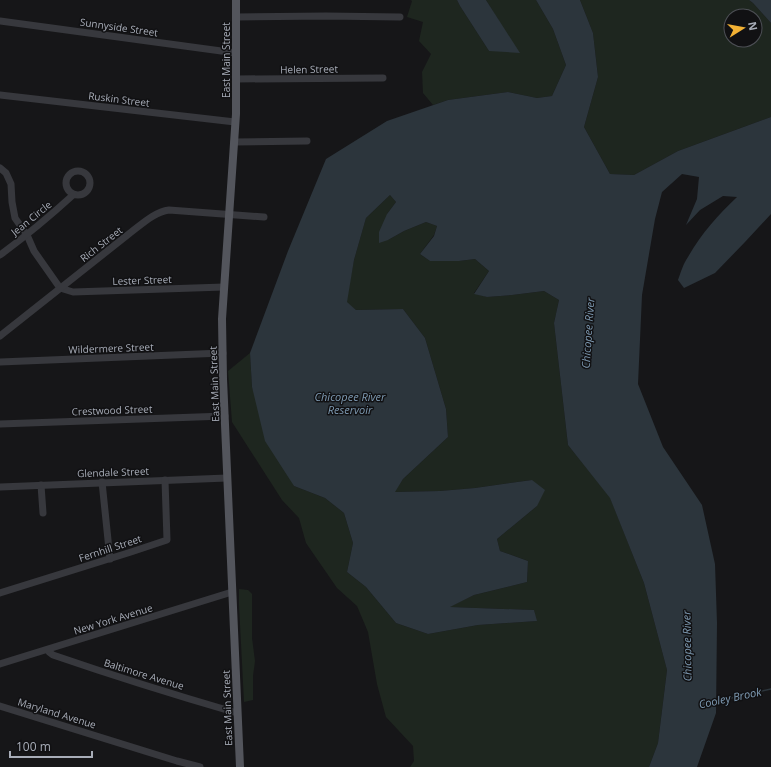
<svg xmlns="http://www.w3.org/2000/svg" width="771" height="767" font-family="'Open Sans',sans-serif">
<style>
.green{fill:#1e261f;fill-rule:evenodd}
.water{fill:#2c353c}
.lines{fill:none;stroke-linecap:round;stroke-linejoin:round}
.stream{stroke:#2c353c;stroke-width:1.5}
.minor{stroke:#37383d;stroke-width:7}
.major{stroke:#53555c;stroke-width:8}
.labels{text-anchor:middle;stroke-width:3;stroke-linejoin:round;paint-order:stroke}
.street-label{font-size:10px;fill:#a8adb8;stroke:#111113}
.water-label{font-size:11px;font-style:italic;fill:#7f9bb3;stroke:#111113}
</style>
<rect width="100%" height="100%" fill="#161618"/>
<g class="green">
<polygon points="411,0 457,0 460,6 489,51 499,21 486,0 536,0 553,29 566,65 552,96 537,98 508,92 448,100 433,105 423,93 422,72 431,54 419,41 423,22 407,17 412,1"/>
<path d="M580 0H749L753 3 771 23V117L678 151 634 175 610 174 584 127 598 77 593 33ZM731 16H755V40H731Z"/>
<polygon points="390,195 396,202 387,214 388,240 404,231 426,222 437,226 434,235 420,254 430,261 459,261 475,259 489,271 474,293 487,297 512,295 544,291 559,300 554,323 568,445 610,497 644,583 667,670 658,743 649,767 410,767 414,761 413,746 386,717 377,684 368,632 357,606 337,588 306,543 299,518 282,500 232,422 228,371 250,353 252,387 294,486 325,498 344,513 353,543 347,572 366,587 396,623 428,634 478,625 536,621 534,610 449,607 474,595 527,582 528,561 500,551 497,539 537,506 532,480 475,488 440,491 394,492 403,479 448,437 446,409 425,338 403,309 356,310 346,302 354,260 366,218"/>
<polygon points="239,589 248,590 252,594 252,638 255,661 253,676 253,700 244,702 239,605"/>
</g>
<g class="water">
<polygon points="457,0 486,0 520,53 489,51 460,6"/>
<path d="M536 0H580L593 33 598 77 584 127 610 174 634 175 678 151 771 117V214L745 242 715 273 684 288 678 280C681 272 683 264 688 257 701 234 718 215 737 197L723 196 700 210 686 225 697 199 699 177 682 174 662 192 655 219 642 295 638 384 663 447 702 505 715 564 717 623 716 713 697 767H649L658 743 667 670 644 583 610 498 568 445 554 323 559 300 544 291 512 295 487 297 474 294 489 271 475 259 459 261H430L420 254 434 236 437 226 426 222 404 231 388 240 379 243V232L387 214 396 202 390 195 366 218 354 260 347 302 356 310 403 309 425 338 446 409 448 437 403 479 395 492 440 491 475 488 532 480 545 490 537 506 497 539 500 551 528 561 527 582 474 595 450 607 534 610 537 621 478 625 428 634 396 623 366 587 347 572 353 543 344 513 325 498 294 486 265 441 252 387 250 353 288 251 326 159 387 121 448 100 508 92 537 98 552 96 566 65 553 29Z"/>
<polygon points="749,0 771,0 771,23 753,3"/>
</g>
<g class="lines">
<polyline class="stream" points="714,702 771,689"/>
<g class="minor">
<polyline points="236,17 326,16 400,17"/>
<polyline points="0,21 236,53"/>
<polyline points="236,79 383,78"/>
<polyline points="0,95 235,122"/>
<polyline points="234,142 307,141"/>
<polyline points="0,168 6,173 11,184 12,202 15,218 27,235 34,251 60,288 73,292 224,287"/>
<circle cx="78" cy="183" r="12"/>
<path d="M0 255C26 236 50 216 73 195"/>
<path d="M0 336 130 233C141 225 154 212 169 210L264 217"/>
<polyline points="0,362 223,353"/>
<polyline points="0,424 225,416"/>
<polyline points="102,482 110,559"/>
<polyline points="41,485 43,513"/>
<polyline points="0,487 227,478"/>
<polyline points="0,593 131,552 167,540 165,480"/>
<path d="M49 650V652L53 655C114 676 175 695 237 713"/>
<polyline points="0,664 232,592"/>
<polyline points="0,706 177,761 200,767"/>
</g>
<polyline class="major" points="236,0 236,114 222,319 223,379 240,767"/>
</g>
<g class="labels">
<g class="street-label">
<text transform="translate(119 27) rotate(8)" y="4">Sunnyside Street</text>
<text transform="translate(226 60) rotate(-90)" y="4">East Main Street</text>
<text transform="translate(309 69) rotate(-1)" y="4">Helen Street</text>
<text transform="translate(119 99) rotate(7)" y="4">Ruskin Street</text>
<text transform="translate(31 218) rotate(-39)" y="4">Jean Circle</text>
<text transform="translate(101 244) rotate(-38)" y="4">Rich Street</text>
<text transform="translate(142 280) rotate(-2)" y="4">Lester Street</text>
<text transform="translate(111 348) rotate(-2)" y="4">Wildermere Street</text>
<text transform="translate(214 384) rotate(-92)" y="4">East Main Street</text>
<text transform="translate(112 410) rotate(-2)" y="4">Crestwood Street</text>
<text transform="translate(113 472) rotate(-2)" y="4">Glendale Street</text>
<text transform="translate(110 548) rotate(-18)" y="4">Fernhill Street</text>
<text transform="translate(113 619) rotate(-17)" y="4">New York Avenue</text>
<text transform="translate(144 674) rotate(17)" y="4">Baltimore Avenue</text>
<text transform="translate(227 708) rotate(-92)" y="4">East Main Street</text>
<text transform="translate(57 713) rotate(17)" y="4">Maryland Avenue</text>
</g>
<g class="water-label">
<text transform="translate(588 333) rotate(-86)" y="4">Chicopee River</text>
<text x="350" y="401">Chicopee River<tspan x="350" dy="13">Reservoir</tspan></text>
<text transform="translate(687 646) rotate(-91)" y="4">Chicopee River</text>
<text transform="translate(730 698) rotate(-12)" y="4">Cooley Brook</text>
</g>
</g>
<g transform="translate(743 28) rotate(79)"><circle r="19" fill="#111113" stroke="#4d4f55"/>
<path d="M0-3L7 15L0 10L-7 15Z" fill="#f2b134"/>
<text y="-6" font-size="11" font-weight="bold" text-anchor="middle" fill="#a8adb8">N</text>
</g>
<path d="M10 751v6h82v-6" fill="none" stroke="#a8adb8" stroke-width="2"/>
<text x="16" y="751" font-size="12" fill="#a8adb8" stroke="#111113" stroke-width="3" paint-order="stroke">100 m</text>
</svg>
